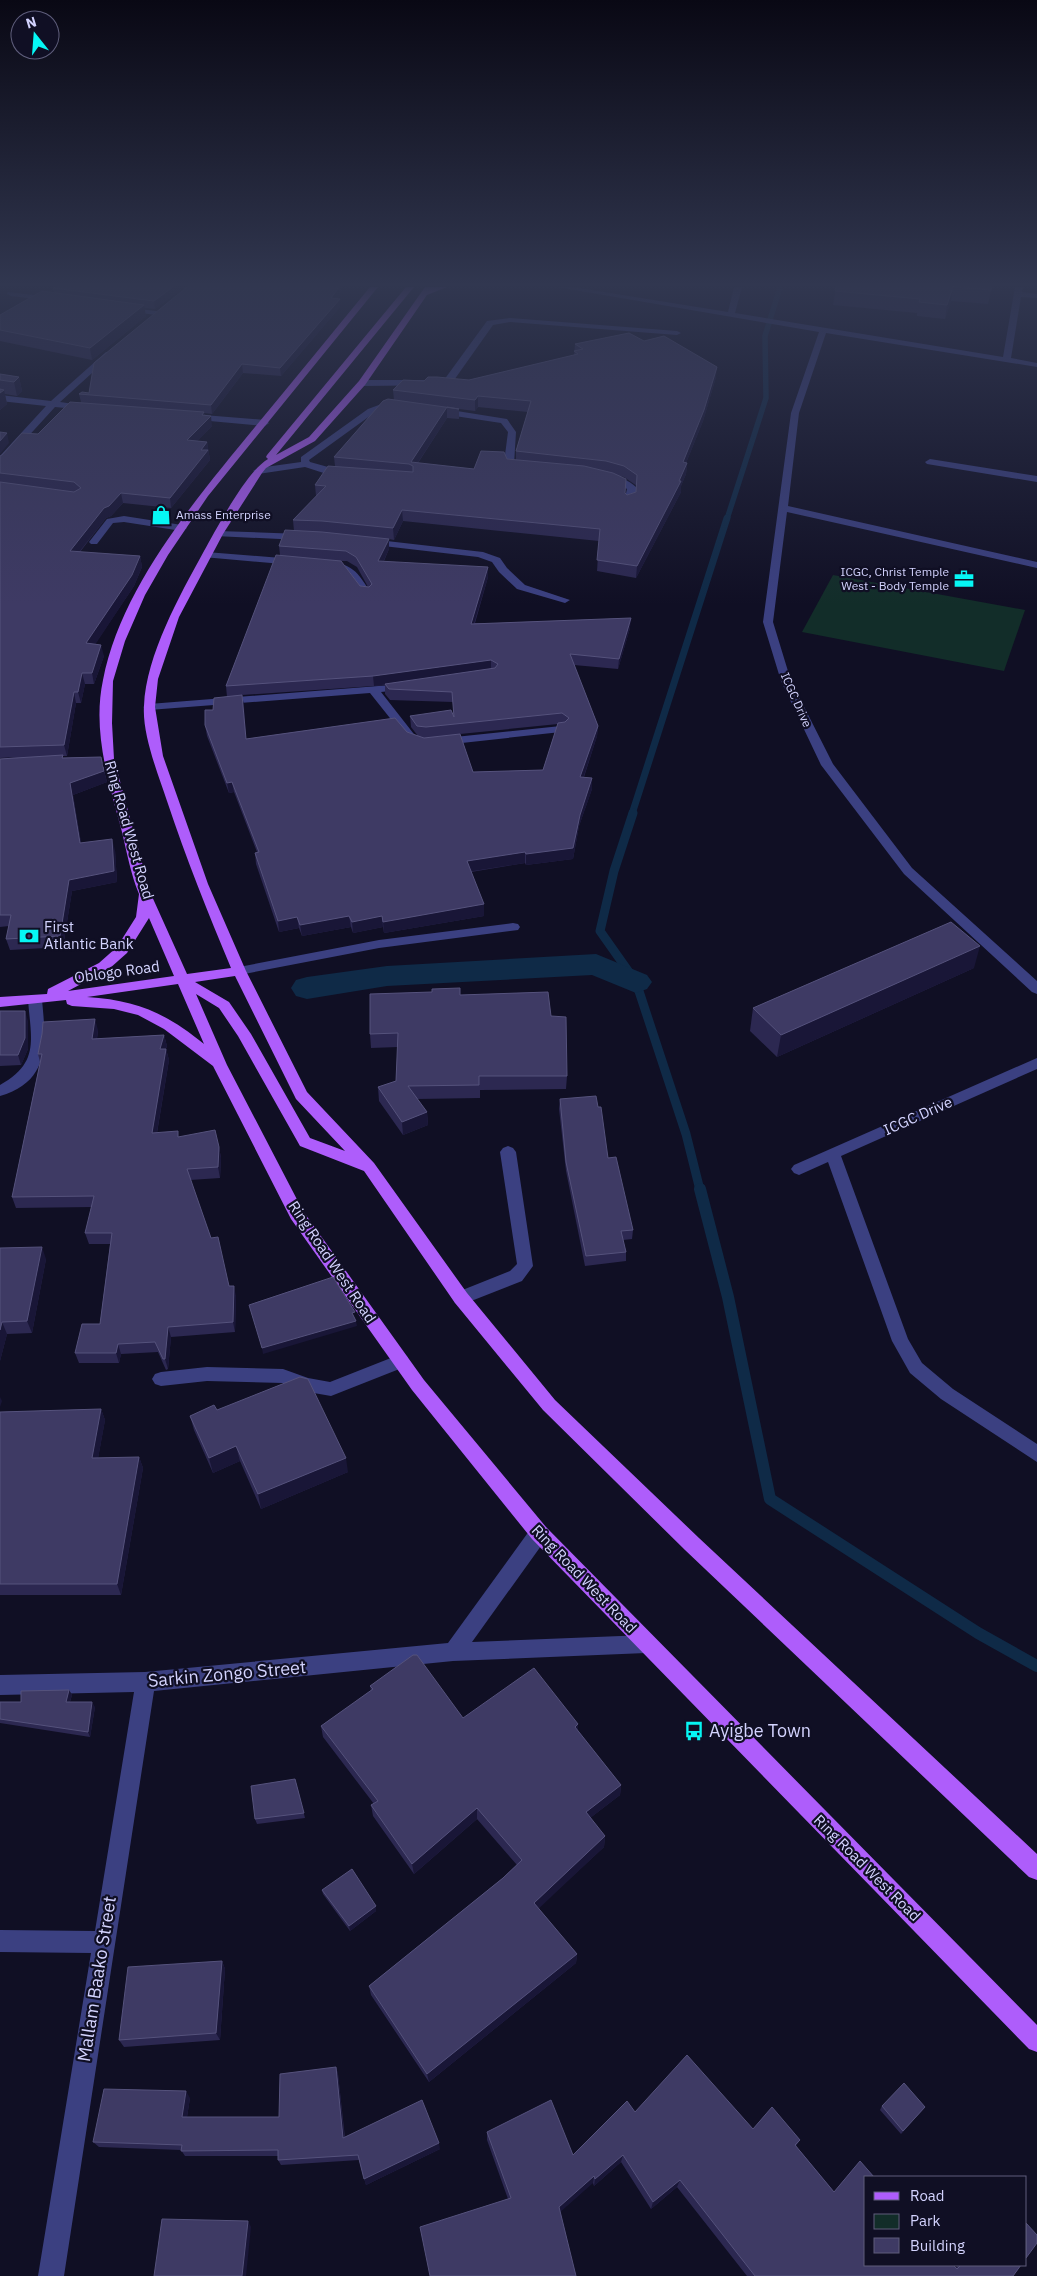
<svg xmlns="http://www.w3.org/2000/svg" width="1037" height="2276" font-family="'IBM Plex Sans',sans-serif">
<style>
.green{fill:#122d29}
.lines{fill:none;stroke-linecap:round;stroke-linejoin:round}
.stream-far3{stroke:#0f2a47;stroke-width:5.5}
.stream-far2{stroke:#0f2a47;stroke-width:7}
.stream-far1{stroke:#0f2a47;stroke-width:9}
.stream{stroke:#0f2a47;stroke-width:12}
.canal{fill:#0f2a47;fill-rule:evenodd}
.minor{fill:#3b4081;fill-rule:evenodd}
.major{fill:#ae5dfb;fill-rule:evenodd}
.wall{fill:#2c2851;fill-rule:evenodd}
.shaded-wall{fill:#191637}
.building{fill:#3e3a64;stroke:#55527c}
.labels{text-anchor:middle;stroke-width:4.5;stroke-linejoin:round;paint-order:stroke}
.far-poi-label{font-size:12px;fill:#d3d3fe;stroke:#100f24;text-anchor:start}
.far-street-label{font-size:12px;fill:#d3d3fe;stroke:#100f24}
.street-label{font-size:15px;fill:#d3d3fe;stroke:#100f24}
.poi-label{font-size:15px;fill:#d3d3fe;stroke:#100f24;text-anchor:start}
.near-street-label{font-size:18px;fill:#d3d3fe;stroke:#100f24}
.near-poi-label{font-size:18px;fill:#d3d3fe;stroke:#100f24;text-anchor:start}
</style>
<rect width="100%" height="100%" fill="#100f24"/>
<polygon class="green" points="833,575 1025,610 1004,671 802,632"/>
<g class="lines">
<polyline class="stream-far3" points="727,519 766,398 765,336 780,287"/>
<polyline class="stream-far2" points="632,814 727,518"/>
<polyline class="stream-far1" points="633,813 614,871 600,931 636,982 686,1134 700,1190"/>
<polyline class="stream" points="700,1189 728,1297 770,1499 978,1633 1037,1666"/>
<polygon class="canal" points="596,954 647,975 652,982 647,989 636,993 592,975 387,986 307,999 296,996 291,988 296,980 307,977 387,966"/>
<g class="minor">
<polygon points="557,287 573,287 728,312 734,287 742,287 735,313 1003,357 1015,287 1023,287 1022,292 1037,294 1037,298 1021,297 1011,358 1037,363 1037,367 826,333 799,413 788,506 1037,562 1037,568 787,512 773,622 791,681 833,764 912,868 1037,981 1037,994 1032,992 904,874 821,765 781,681 763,622 791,413 819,332"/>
<polygon points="8,292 51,297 55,299 51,301 11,296 7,294"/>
<polygon points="123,307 156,311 160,313 156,315 126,311 122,309"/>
<polygon points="510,318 677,331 681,333 677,335 510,322 493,325 452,383 448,385 362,386 358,383 362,380 444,380 487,321"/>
<polygon points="106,352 113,354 60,402 88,406 88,410 55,407 3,464 0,465 0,456 46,406 0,401 0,395 51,401"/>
<polygon points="387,402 400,406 374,413 309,460 310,462 346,472 346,476 333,476 305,467 258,474 253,471 258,468 301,462 301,457 368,409"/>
<polygon points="438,408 507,419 516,432 514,464 525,467 525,471 505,466 505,455 508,432 501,423 435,413 434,411"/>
<polygon points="191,414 265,420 269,423 265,426 188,419 187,417"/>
<polygon points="930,459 1037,476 1037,482 927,464 925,462"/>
<path d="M607 474C619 477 628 479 637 488L632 504H626L624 502 627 489 618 482 604 479V475Z"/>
<polygon points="124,516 182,525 187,528 182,531 124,522 113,523 97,544 91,544 89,542 107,519"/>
<polygon points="218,531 301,534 306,537 301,540 215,536 215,532"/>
<polygon points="369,539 483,552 500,558 507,568 525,585 570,600 565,603 517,589 499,572 492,562 478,557 366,544 364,542"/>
<polygon points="206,552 294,559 299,562 294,565 203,557 203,553"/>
<path d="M325 561C353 564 357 571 371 593L370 595H362C346 571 349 572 321 566L320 564Z"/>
<polygon points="404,684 410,687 408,689 381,692 417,738 426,740 561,726 567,729 561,732 425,747 409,742 370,693 149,710 143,707 149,704"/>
<polygon points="513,923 518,924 520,927 518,930 379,948 239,975 232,971 239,967 379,940"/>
<path d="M35 995 42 1000C46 1042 51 1081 0 1096V1085C40 1063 31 1039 28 1000Z"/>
<polygon points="1037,1058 1037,1069 841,1156 908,1339 922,1363 953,1389 1037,1444 1037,1462 941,1399 910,1373 892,1341 828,1162 799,1175 794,1173 791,1169 794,1165"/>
<polygon points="508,1146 513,1148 516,1152 533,1266 522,1281 461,1305 455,1303 453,1298 455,1293 510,1271 517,1264 500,1152 503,1148"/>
<polygon points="401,1354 407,1356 409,1361 407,1366 331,1396 308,1392 283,1383 207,1381 161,1386 155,1384 152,1379 155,1374 161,1372 207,1367 283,1369 308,1378 330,1382"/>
<polygon points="539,1525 546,1527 548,1533 546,1539 472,1642 646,1635 653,1637 656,1644 653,1651 646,1653 453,1661 154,1691 64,2276 38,2276 91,1953 0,1952 0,1930 95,1931 134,1692 0,1695 0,1675 145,1672 448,1643 532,1527"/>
</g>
<path class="major" d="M370 287H378L208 496 168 555 145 595 125 641 113 681 112 723 114 759 150 892 187 974 231 968C208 913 186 858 167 801 158 774 142 734 144 706 146 655 180 595 204 551 217 528 246 472 268 459L266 457 267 455 406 287H414L276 455 309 437 359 381 425 287H447L427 295 365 385 315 441 266 468 262 473 223 534 179 617 158 679 155 707 163 756 208 884 246 971 307 1092 374 1163 467 1293 555 1400 699 1538 1037 1854V1880L1029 1877 685 1550 543 1410 455 1303 364 1171 300 1146 238 1036 219 1008 196 994 227 1065 303 1211 424 1380 546 1527 1037 2025V2052L1029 2049 532 1539 412 1390 291 1219 213 1066 164 1029 138 1015 114 1009 72 1006 67 1004 66 1000 0 1007V997L47 994 48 989 99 963 117 947 136 917 139 894C131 875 127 853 122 832 109 783 92 732 103 680 121 587 196 499 255 427 294 380 332 333 370 287ZM149 918 174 976 68 991 109 969 127 953ZM235 976 296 1099 345 1151 310 1138 251 1034 229 1002 195 982ZM178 984 204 1044C166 1013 136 1000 87 997Z"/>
</g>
<g class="wall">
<polygon points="184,287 155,309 144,308 146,316 92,360 0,341 0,315 54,293 53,288"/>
<polygon points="187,287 342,287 342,291 337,299 340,307 281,376 243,373 212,414 204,413 205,416 212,426 197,441 207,442 210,460 171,508 123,503 111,516 106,518 80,552 140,556 142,567 134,586 95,644 104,656 94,684 85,684 81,703 76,703 67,756 63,756 63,758 101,757 107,782 73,795 81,843 115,850 117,882 72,891 63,947 10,950 6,939 9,926 0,927 0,759 18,757 0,758 0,456 38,434 81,402 79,394 89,393"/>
<polygon points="836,287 992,287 988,304 951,301 945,319 917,316 917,313 833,305"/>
<path d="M644 341 716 377 703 421 686 463H687L686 474 681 486V492L636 578 597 571 599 541 403 521 394 540 389 539V549L384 561 488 577 475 623 630 628 618 669 574 665 598 726 597 736 584 777 592 789 579 826 573 859 526 865 525 863 471 872 484 904V916L384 933 383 927 353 933 351 927 302 936 299 928 279 932 256 864 255 853 257 852 234 792 229 793 207 736 205 725 213 710 227 697 226 686 280 555 279 546 294 531 293 520 317 496H316L315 485 335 466 334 457 394 400 393 390 424 381 469 380 574 355 575 344ZM478 407 528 412 516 451V460L507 459 474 469 418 463 447 418 459 419V409L475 411ZM619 476 624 477 637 486 636 492 627 495 625 493ZM341 561H347L357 567 368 587 360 586ZM385 685V694L390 700 453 702 454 716H410L411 727 418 736 407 732 246 739 242 695 374 686ZM558 724 543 770 473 772 460 734Z"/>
<polygon points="0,374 19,377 22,391 17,396 5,394 7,404 0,410"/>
<polygon points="974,968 777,1057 750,1031 753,1008"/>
<polygon points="460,995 551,1016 567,1076 566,1089 480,1090 480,1098 417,1099 427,1112 428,1125 403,1135 379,1101 378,1087 396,1081 398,1047 371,1048 370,1034"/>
<polygon points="0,1011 28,1021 28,1049 21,1065 0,1066"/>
<polygon points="98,1030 97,1039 164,1035 167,1046 166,1049 169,1060 157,1133 179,1137 219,1147 221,1158 220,1178 190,1180 211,1238 229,1286 236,1296 235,1332 171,1337 168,1369 166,1370 158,1352 121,1354 119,1363 79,1363 75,1353 100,1324 110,1244 89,1244 85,1233 92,1207 16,1208 12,1197 40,1062 38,1054"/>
<polygon points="560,1099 598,1107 608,1158 633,1230 632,1239 623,1240 626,1252 626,1261 585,1266 566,1171 559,1109"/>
<polygon points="0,1248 46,1259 32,1333 7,1334 0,1361"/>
<polygon points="101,1409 105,1420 98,1458 139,1457 143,1468 121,1595 0,1595 0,1412"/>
<polygon points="217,1410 348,1472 261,1509 240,1461 213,1473 194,1430 190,1416"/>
<polygon points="370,1686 463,1718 578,1724 578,1731 621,1785 620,1795 590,1818 605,1836 604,1847 538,1908 577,1954 576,1963 429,2082 371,1995 369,1986 503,1878 517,1865 477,1819 414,1874 373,1816 371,1805 374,1804 323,1737 321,1726 371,1691"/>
<polygon points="69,1690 72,1695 70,1702 95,1707 90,1737 0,1723 0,1702 21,1702"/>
<polygon points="295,1779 305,1818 257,1824 255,1819"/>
<polygon points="322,1890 376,1906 376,1911 350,1931 323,1894"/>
<polygon points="222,1961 225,1969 220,2040 124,2047 119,2040"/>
<polygon points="336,2067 338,2074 345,2138 440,2149 366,2185 359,2160 281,2165 278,2160 278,2156 185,2156 181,2150 99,2147 93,2142 190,2098 187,2117 279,2117"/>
<polygon points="882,2106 925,2107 901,2134 880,2110"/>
<polygon points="635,2112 753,2129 800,2140 796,2146 834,2192 956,2268 958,2265 1021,2265 1013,2276 747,2276 677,2187 651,2209 621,2162 594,2186 593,2183 508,2199 487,2140 487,2132 573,2155"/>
</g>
<g class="shaded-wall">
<polygon points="173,287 184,287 155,309 154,301"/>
<polygon points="339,287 342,287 342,291 332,306 331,298"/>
<polygon points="953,287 951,301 945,319 947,305"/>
<polygon points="340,299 340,307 281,376 280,368"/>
<polygon points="144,305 146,316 92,360 90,348"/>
<polygon points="242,364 243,373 212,414 211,405"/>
<polygon points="717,367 716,377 703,421 682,473 683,462"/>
<polygon points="19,377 22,391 17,396 14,382"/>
<polygon points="4,390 7,404 0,410 0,393"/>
<polygon points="478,396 478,407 475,411 475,400"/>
<polygon points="447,407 447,418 413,470 413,466 411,462"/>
<polygon points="204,412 205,422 211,416 212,426 189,450 187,440"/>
<polygon points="7,433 9,443 0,454 0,441"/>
<polygon points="207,442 210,460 171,508 170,498 201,450"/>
<polygon points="687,463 686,474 681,486 681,492 636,578 637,566 679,481"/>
<polygon points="121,493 123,503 111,516 106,518 72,561 70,551 104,508"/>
<polygon points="402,510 403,521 394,540 393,528"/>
<polygon points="389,539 389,549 379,571 378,561"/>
<polygon points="140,556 142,567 134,586 89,654 86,643"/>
<polygon points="488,567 488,577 471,634 471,624"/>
<polygon points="631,618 630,628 618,669 619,659"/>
<polygon points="101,645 104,656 94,684 92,673"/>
<polygon points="491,660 491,670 374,686 373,676"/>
<polygon points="82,673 85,684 81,703 78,692"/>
<polygon points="74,692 76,703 67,756 64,745"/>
<polygon points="242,695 244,705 247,750"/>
<polygon points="598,726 597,736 580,788 580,777"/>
<polygon points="104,771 107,782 73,795 83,854 80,843 70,783"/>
<polygon points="592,778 592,789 579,826 573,859 526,865 526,854 580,815"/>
<polygon points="232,782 234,792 229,793 227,783"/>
<polygon points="112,839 115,850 117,882 72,891 63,947 60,936 69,880"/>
<polygon points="525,852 525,863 467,872 467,861"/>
<polygon points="484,904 484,916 384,933 383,922"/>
<polygon points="349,916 351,927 302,936 300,925"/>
<polygon points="382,916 383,927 353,933 352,922"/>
<polygon points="297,917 299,928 279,932 278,921"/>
<polygon points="980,946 974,968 777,1057 781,1035"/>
<polygon points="25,1011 28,1021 28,1049 21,1065 18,1055"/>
<polygon points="95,1019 98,1030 95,1050 92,1039"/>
<polygon points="164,1035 167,1046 163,1060 160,1049"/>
<polygon points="166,1049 169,1060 155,1144 152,1133"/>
<polygon points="427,1112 428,1125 403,1135 402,1122"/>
<polygon points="219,1147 221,1158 220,1178 218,1167"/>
<polygon points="42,1247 46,1259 32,1333 27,1321"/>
<polygon points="234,1286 236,1296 235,1332 233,1322"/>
<polygon points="356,1321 357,1326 263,1354 262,1348"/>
<polygon points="2,1322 7,1334 0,1361 0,1330"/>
<polygon points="168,1327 171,1337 168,1369 165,1359"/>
<polygon points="118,1344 121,1354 119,1363 116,1353"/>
<polygon points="0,1397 2,1401 0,1407"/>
<polygon points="101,1409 105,1420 96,1470 92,1458"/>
<polygon points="236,1446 240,1461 213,1473 209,1458"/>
<polygon points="139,1457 143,1468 121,1595 117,1584"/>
<polygon points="346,1458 348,1472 261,1509 258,1494"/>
<polygon points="69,1690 72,1695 68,1707 66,1702"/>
<polygon points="92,1702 95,1707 90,1737 88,1732"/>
<polygon points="578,1724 578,1735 575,1727"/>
<polygon points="621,1785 620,1795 585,1822 586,1812"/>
<polygon points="477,1808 477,1819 414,1874 412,1864"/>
<polygon points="605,1836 604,1847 534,1913 534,1903"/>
<polygon points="376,1906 376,1911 350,1931 349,1926"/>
<polygon points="577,1954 576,1963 429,2082 427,2074"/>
<polygon points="222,1961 225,1969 220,2040 216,2033"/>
<polygon points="336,2067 338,2074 345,2144 343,2138"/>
<polygon points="186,2091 190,2098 186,2123 182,2117"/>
<polygon points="439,2143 440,2149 366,2185 364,2179"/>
<polygon points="623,2155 621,2162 594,2186 595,2179"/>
<polygon points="594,2176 593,2183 558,2214 559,2207"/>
<polygon points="680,2180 677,2187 651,2209 653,2202"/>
<polygon points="248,2221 251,2227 246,2276 242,2276"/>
</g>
<g class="building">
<polygon points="56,287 173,287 154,301 53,288"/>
<polygon points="187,287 339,287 331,298 340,299 280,368 242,364 211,405 79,394 82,392 89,393 94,363"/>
<polygon points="836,287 992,287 991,290 953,287 947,305 919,302 920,299 835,291"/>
<polygon points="42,291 144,305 90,348 0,330 0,315"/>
<polygon points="629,333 644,341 664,336 717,367 704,410 683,462 687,463 679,481 681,481 637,566 597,560 600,529 402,510 393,528 322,521 293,520 326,486 315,485 328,466 413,472 413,466 409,464 334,457 383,401 388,399 459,409 447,407 411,462 474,469 481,451 504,452 507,459 584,466 613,473 626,479 625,493 627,495 636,492 637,475 624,466 606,461 516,451 531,401 478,396 475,400 393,390 403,380 424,381 428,377 437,377 469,380 578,354 574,351 583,349 575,344"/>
<polygon points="0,374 19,377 14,382 0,380"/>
<polygon points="0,389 4,390 0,393"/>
<polygon points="70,402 204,412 202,415 211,416 187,440 207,442 201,450 208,450 170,498 121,493 109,506 104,508 70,551 140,556 132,575 86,643 101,645 92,673 82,673 78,692 74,692 64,745 0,747 0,482 74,492 81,488 74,482 0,473 0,456 2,455 22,433 38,434"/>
<polygon points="0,432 7,433 0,441"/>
<polygon points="285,530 322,532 389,539 378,561 488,567 471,624 631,618 619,659 570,654 598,726 580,777 592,778 580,815 573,848 526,854 525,852 467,861 484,904 383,922 382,916 352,922 349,916 300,925 297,917 278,921 255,853 259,852 232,782 227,783 205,725 205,710 213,710 214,698 242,695 246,739 395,718 407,732 424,738 460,734 473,772 543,770 558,723 565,722 569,718 562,713 426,727 417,726 410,716 451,710 454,717 452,692 389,689 385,684 495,668 498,664 491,660 373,676 226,686 276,555 341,561 360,586 369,587 372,584 356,557 346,551 279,546"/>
<polygon points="63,755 62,758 101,757 104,771 70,783 80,843 112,839 114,871 69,880 60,936 6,939 11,915 0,915 0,759"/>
<polygon points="951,922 980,946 781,1035 753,1008"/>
<polygon points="460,988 460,995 548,992 551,1016 566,1017 567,1076 479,1076 479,1085 408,1086 427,1112 402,1122 378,1087 396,1081 398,1033 370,1034 370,994 432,992 432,989"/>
<polygon points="0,1011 25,1011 25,1038 18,1055 0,1055"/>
<polygon points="95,1019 92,1039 164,1035 160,1049 166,1049 152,1133 178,1131 178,1137 215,1130 219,1147 218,1167 187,1169 211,1238 218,1237 229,1286 234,1286 233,1322 168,1327 165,1359 163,1359 155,1342 118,1344 116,1353 75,1353 82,1324 100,1324 112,1233 85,1233 94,1196 12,1197 42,1054 38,1054 42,1034 43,1022"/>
<polygon points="596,1096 598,1107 601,1107 608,1158 616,1157 633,1230 621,1231 626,1252 586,1256 566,1162 560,1099"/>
<polygon points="42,1247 27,1321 2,1322 0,1330 0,1248"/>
<polygon points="333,1277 355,1312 352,1313 356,1321 262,1348 249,1305"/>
<polygon points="300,1377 308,1379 346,1458 258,1494 236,1446 209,1458 190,1416 214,1405 217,1410"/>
<polygon points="101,1409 92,1458 139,1457 117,1584 0,1584 0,1412"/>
<polygon points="413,1655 417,1655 463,1718 534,1668 578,1724 575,1727 621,1785 586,1812 605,1836 534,1903 577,1954 427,2074 369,1986 503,1878 522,1860 477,1808 412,1864 371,1805 378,1801 321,1726 373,1689 370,1686"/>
<polygon points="69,1690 66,1702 92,1702 88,1732 0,1719 0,1702 21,1702 21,1691"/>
<polygon points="295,1779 304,1813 255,1819 251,1786"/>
<polygon points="352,1869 376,1906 349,1926 322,1890"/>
<polygon points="222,1961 216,2033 119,2040 128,1967"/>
<polygon points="687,2055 753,2129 772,2107 800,2140 795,2145 834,2192 860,2161 874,2177 866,2177 866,2265 953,2265 957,2269 961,2265 1021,2265 1013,2276 755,2276 680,2180 653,2202 623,2155 595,2179 594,2176 559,2207 576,2276 430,2276 420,2227 511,2198 487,2132 551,2100 573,2155 627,2101 635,2112"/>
<polygon points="336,2067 343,2138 422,2100 439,2143 364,2179 358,2155 278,2160 278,2150 181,2151 182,2145 93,2142 104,2089 186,2091 182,2117 279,2117 280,2074"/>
<polygon points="904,2083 925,2107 903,2131 882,2106"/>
<polygon points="162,2219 248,2221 242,2276 154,2276"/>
<polygon points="1026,2223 1037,2235 1037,2243 1026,2258"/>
</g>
<linearGradient id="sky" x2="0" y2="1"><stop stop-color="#090814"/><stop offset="0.47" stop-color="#313750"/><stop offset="1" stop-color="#313750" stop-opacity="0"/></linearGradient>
<rect width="1037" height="605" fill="url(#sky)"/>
<defs>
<symbol id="shop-bare" viewBox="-9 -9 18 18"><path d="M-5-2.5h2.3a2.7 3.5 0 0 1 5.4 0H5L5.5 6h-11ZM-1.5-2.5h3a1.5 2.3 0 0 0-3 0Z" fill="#06f6f4" stroke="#100f24" stroke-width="2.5" paint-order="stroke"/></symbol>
<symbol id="office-bare" viewBox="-9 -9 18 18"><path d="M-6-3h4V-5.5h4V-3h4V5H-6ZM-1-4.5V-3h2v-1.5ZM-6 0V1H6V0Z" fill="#06f6f4" stroke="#100f24" stroke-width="2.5" paint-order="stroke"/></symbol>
<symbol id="bank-bare" viewBox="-9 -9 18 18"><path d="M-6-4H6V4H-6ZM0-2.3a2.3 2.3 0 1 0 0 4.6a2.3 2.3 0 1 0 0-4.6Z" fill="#06f6f4" stroke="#100f24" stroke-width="2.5" paint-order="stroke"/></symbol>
<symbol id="bus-bare" viewBox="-9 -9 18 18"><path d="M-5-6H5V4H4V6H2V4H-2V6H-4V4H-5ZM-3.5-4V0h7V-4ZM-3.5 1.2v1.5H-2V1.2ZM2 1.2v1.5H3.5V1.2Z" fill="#06f6f4" stroke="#100f24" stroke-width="2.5" paint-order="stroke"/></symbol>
</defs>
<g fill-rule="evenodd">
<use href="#shop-bare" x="147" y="501" width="28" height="28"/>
<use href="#office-bare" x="950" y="565" width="28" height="28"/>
<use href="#bank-bare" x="15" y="922" width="28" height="28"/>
<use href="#bus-bare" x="680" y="1717" width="28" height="28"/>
</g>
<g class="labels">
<g class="far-poi-label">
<text x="176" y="519">Amass Enterprise</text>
<text x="949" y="576" text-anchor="end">ICGC, Christ Temple<tspan x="949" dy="14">West - Body Temple</tspan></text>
</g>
<g class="far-street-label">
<text transform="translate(796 700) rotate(66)" y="4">ICGC Drive</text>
</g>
<g class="street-label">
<text transform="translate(129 830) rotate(74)" y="5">Ring Road West Road</text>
<text transform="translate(117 972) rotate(-8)" y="5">Oblogo Road</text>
<text transform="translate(918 1116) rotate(-24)" y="5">ICGC Drive</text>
<text transform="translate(332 1262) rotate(56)" y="5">Ring Road West Road</text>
<text transform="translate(584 1579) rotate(46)" y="5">Ring Road West Road</text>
<text transform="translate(867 1868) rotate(45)" y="5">Ring Road West Road</text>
</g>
<g class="poi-label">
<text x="44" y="932">First<tspan x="44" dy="17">Atlantic Bank</tspan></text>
</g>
<g class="near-street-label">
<text transform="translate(227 1674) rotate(-5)" y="6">Sarkin Zongo Street</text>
<text transform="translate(97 1979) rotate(-81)" y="6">Mallam Baako Street</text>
</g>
<g class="near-poi-label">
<text x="709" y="1737">Ayigbe Town</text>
</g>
</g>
<rect x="864" y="2176" width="162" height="90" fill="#100f24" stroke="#5e5d7b"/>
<rect x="874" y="2192" width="25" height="8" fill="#ae5dfb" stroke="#5e5d7b"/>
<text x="910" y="2201" font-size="15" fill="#d3d3fe">Road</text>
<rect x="874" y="2214" width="25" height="15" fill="#122d29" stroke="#5e5d7b"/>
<text x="910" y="2226" font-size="15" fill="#d3d3fe">Park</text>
<rect x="874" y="2238" width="25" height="15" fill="#3e3a64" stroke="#5e5d7b"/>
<text x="910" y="2251" font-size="15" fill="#d3d3fe">Building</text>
<g transform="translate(35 35) rotate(343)"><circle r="24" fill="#100f24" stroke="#5e5d7b"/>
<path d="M0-4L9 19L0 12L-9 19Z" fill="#06f6f4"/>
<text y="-8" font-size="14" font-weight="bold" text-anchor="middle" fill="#d3d3fe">N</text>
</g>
</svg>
